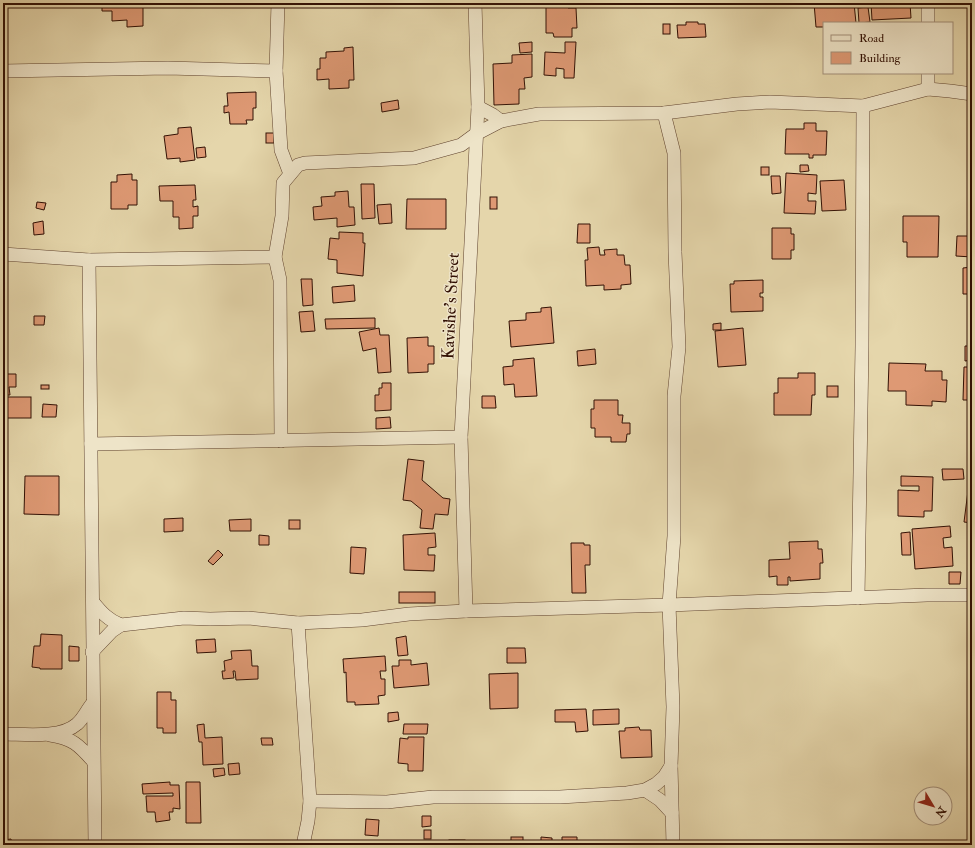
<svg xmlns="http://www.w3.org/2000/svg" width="975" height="848" font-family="'IM FELL Double Pica',serif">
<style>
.building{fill:#de9974;stroke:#321004}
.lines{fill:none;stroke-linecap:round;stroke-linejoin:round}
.minor-casing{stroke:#5f422e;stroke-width:14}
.minor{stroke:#eee4c8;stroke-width:13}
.labels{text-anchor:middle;stroke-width:3;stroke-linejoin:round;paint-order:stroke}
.street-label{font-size:17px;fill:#321004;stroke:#eee4c8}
</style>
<rect width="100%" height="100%" fill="#e5d6ab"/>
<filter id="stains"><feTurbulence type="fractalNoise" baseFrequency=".005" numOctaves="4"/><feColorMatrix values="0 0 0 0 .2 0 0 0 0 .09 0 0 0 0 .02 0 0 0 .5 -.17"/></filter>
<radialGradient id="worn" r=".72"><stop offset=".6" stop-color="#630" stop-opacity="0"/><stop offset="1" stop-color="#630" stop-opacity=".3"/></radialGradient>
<g class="building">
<polygon points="102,3 143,3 143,26 127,27 127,20 112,21 112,11 102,11"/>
<polygon points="546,3 568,3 568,8 576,8 577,28 572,28 572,37 554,37 553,33 546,33"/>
<polygon points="814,3 854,3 856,23 824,23 824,27 816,27"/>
<polygon points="871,3 910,3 911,18 872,20"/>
<polygon points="868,7 870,22 859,23 858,8"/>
<polygon points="686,22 698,22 698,24 705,24 706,37 678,38 677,25 686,25"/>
<rect x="663" y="24" width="7" height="10"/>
<polygon points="532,42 532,52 520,53 519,43"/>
<polygon points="565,42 576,42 574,78 564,78 564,69 556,68 556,76 544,75 545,52 565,53"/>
<polygon points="353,47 354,80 349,80 349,88 329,89 329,79 317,80 317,69 320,69 320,58 326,58 326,52 344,51 344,48"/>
<polygon points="532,54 532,77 524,78 525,89 519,89 519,104 494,105 493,64 512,63 512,55"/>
<polygon points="256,92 256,108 253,108 253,120 246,120 247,124 230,124 229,112 224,113 224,106 228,106 227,93"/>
<polygon points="398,100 399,109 382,112 381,103"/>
<polygon points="804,123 816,123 816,131 827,131 826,155 813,155 813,158 809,158 809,154 785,154 786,129 804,129"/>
<polygon points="191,127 195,160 180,162 180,158 167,159 164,136 178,134 178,128"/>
<rect x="266" y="133" width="8" height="10"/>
<polygon points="205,147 206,157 197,158 196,148"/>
<polygon points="800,165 808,165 809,171 800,172"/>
<rect x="761" y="167" width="8" height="8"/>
<polygon points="786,173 817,175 816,194 808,193 808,201 816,201 815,214 784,213"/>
<polygon points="132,174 132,180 137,180 137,205 128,205 128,209 111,209 111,182 117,182 117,175"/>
<polygon points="771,176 780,176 781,193 772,194"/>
<polygon points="844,180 846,210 822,211 820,181"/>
<polygon points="361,184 374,184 375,218 362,219"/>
<polygon points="195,185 196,200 193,200 193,207 198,206 198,216 193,216 193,228 179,229 179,217 173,217 173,201 160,201 159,186"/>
<polygon points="348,191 349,207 354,207 355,225 337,227 337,218 314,220 313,207 322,206 321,197 335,196 335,192"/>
<rect x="490" y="197" width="7" height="12"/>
<polygon points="407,199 446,199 446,229 406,229"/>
<polygon points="37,202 46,203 44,210 36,208"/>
<polygon points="391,204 392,223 379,224 377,205"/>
<polygon points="903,216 939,216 938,257 907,257 907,242 903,242"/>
<polygon points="43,221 44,234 34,235 33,223"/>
<polygon points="578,224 590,224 590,243 577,243"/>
<polygon points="772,228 791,228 791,234 794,234 794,250 791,250 791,259 772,259"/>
<polygon points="339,232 363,233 363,243 365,243 363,276 337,273 337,260 328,259 330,238 339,239"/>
<polygon points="957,236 972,236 972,257 956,256"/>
<polygon points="599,247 600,255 605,255 604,250 617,249 617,255 624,255 625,265 630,265 631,284 621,285 621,289 604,290 604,285 586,286 585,260 588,260 587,248"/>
<polygon points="972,267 972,294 963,294 963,268"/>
<polygon points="301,279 312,279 313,305 303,306"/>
<polygon points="763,280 763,293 760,293 760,297 763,297 763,311 731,312 730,284 734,284 734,281"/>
<polygon points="354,285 355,301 333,303 332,287"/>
<polygon points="551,307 554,343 511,347 509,321 526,320 526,313 541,312 541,308"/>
<polygon points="313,311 315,331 301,332 299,312"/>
<polygon points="34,316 45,316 44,325 34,325"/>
<polygon points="375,318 375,328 326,329 325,319"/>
<polygon points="721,323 721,330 713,330 713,324"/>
<polygon points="379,328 380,335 389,335 391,372 378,373 376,348 363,351 359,332"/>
<polygon points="743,328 746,365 718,367 715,331"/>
<polygon points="428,337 428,346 434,346 434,364 428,364 428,372 408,373 407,338"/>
<polygon points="965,346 972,346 972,360 965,361"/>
<polygon points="595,349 596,364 578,366 577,351"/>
<polygon points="534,358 537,396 515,397 514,384 504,385 503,367 513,366 513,360"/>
<polygon points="889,363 926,364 925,371 942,371 942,380 947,380 946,402 932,401 932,406 906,405 906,391 888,391"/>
<polygon points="964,367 972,367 972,400 963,400"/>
<polygon points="798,373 815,373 815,395 812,395 811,415 774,415 774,393 778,393 778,378 798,378"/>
<polygon points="3,374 16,374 16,387 9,387 10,395 3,395"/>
<polygon points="382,383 391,383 391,410 375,411 375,395 379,395 379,388 382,388"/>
<rect x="41" y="385" width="8" height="4"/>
<rect x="827" y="386" width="11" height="11"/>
<polygon points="482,396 495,396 496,408 482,408"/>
<rect x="3" y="397" width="28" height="21"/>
<polygon points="594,400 618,400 618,415 623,415 622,423 630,423 630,434 627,434 626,442 611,442 611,437 595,437 595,428 591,428 591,409 594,409"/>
<polygon points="43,404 57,405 56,417 42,417"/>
<polygon points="390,417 391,428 376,429 376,418"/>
<polygon points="408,459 424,461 422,480 443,498 450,499 448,515 435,514 433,529 420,528 422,510 411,501 403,500"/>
<polygon points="942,469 963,469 964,479 943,480"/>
<polygon points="25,476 59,476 59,515 24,514"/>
<polygon points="901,476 933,477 932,511 924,511 924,517 898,516 898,490 919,491 919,486 901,486"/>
<rect x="3" y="482" width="3" height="30"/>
<polygon points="969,483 972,483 972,523 964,522"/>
<polygon points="183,518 183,531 164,532 164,519"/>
<polygon points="251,519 251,531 230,531 229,520"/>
<rect x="289" y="520" width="11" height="9"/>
<polygon points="950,526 951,537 943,538 944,548 952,547 953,566 915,569 912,529"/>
<polygon points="910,532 911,555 902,555 901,533"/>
<polygon points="435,533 436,547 428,548 428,555 435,555 434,571 404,570 403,535"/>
<polygon points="259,535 269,536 269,545 259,545"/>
<polygon points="818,541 818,549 822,549 823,563 820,563 820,579 790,581 790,577 788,577 788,585 777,585 777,576 769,577 769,560 790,559 789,542"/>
<polygon points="571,543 584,543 584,545 590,545 590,565 585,565 586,593 572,593"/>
<polygon points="351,547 366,548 364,574 350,573"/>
<polygon points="218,550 223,555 213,565 208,561"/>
<polygon points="949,572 961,572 960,584 949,584"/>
<rect x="399" y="592" width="36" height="11"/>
<polygon points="41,634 62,635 62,669 40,669 40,668 32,667 34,646 40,646"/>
<polygon points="406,636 408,655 398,656 396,638"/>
<polygon points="215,639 216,652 197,653 196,640"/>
<polygon points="69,646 79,647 79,661 69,661"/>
<polygon points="507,648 525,648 526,663 507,663"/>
<polygon points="251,650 252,666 258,666 258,679 236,680 235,671 233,671 234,678 223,679 222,671 225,671 224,661 232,659 231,651"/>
<polygon points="385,656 386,671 380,671 381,679 385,679 385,695 378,696 379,704 355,705 355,702 347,702 346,672 344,673 343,659"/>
<polygon points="399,660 411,660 411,665 427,663 429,685 394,688 392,666 399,666"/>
<polygon points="518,673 518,708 490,709 489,674"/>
<polygon points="157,692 171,692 171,700 176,700 176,733 163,733 163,728 157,728"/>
<polygon points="586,709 588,731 576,732 575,722 555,722 555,710"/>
<polygon points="619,709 619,724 593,725 593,710"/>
<polygon points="398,712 399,720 388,722 388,713"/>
<polygon points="204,724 205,738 222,737 223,764 203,765 202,742 199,742 197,725"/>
<polygon points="404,724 428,724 427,734 403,734"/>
<polygon points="639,727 640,730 651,730 652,757 621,758 619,731 625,731 625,728"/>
<polygon points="408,737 424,737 423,771 408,771 408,764 398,763 400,738 408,739"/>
<polygon points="261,738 272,738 273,745 262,745"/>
<polygon points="239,763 240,774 229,775 228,764"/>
<polygon points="224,768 225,775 214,777 213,769"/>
<polygon points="170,782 170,785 179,785 180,809 173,808 173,812 169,812 170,820 156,822 155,812 147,812 146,796 173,796 173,793 143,794 142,784"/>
<polygon points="186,782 200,782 201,823 186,823"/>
<polygon points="422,816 431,816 431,826 422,827"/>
<polygon points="366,819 379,820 378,836 365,835"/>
<rect x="424" y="830" width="7" height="9"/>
<rect x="511" y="837" width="12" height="8"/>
<polygon points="541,837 552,838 552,842 562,843 562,837 577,837 577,845 541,845"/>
<polygon points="11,839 12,845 3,845 3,840"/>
<rect x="449" y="840" width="16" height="5"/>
</g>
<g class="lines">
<defs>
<g id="minor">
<polyline points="278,3 276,71 281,150 290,174"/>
<polyline points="928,23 928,3"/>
<polyline points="3,71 168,68 276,71"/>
<polyline points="928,89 928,73"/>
<polyline points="478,107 493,115 501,121"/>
<polyline points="664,113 674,153 675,252 679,347 674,396 674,536 669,605 673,707 671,766 673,845"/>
<polyline points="3,254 89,260 275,257 282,216 283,183 298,165 305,163 414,158 461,145 476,134 501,121 539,114 664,113 737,104 770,102 863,106 928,89 950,91 972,94"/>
<polyline points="275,257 280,280 281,441"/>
<path d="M89 260C92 455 92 650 95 845"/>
<polyline points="91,444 461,437"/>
<polyline points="858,598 862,346 863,106"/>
<path d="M93 602C101 612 108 620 121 625L184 618 210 619 248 618 298 623 362 620 409 614 466 611 669 605 927 595H972"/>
<polyline points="466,611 461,437 478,107 475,3"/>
<polyline points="298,623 310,801 308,821 303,845"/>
<polyline points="92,652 112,631 121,625"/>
<path d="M3 734C24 734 60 739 77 724 83 719 87 710 92 704"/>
<path d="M50 735C72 738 79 745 93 761"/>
<polyline points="645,790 660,800 672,813"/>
<polyline points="310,801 387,802 433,797 560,797 627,793 645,790 656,784 664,777 671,766"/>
</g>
</defs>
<use href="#minor" class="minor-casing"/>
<use href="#minor" class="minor"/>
</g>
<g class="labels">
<g class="street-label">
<text transform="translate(450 306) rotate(-87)" y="6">Kavishe’s Street</text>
</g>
</g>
<rect width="975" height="848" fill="none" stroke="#e5d6ab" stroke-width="16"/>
<rect x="4" y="4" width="967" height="840" fill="none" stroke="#321004" stroke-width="2"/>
<rect x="8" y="8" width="959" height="832" fill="none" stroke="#321004"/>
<rect x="823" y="22" width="130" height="52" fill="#eee4c8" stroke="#a38f7a"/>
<rect x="831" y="35" width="20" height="6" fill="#eee4c8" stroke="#a38f7a"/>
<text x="859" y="42" font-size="12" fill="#321004">Road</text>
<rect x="831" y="52" width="20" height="12" fill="#de9974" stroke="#a38f7a"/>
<text x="859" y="62" font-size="12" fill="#321004">Building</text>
<g transform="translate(933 806) rotate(128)"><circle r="19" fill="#eee4c8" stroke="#a38f7a"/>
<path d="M0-3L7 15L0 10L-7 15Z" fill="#8f2418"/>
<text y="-6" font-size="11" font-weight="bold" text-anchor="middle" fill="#321004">N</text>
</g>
<rect width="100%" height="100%" filter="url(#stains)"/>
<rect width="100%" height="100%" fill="url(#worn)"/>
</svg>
